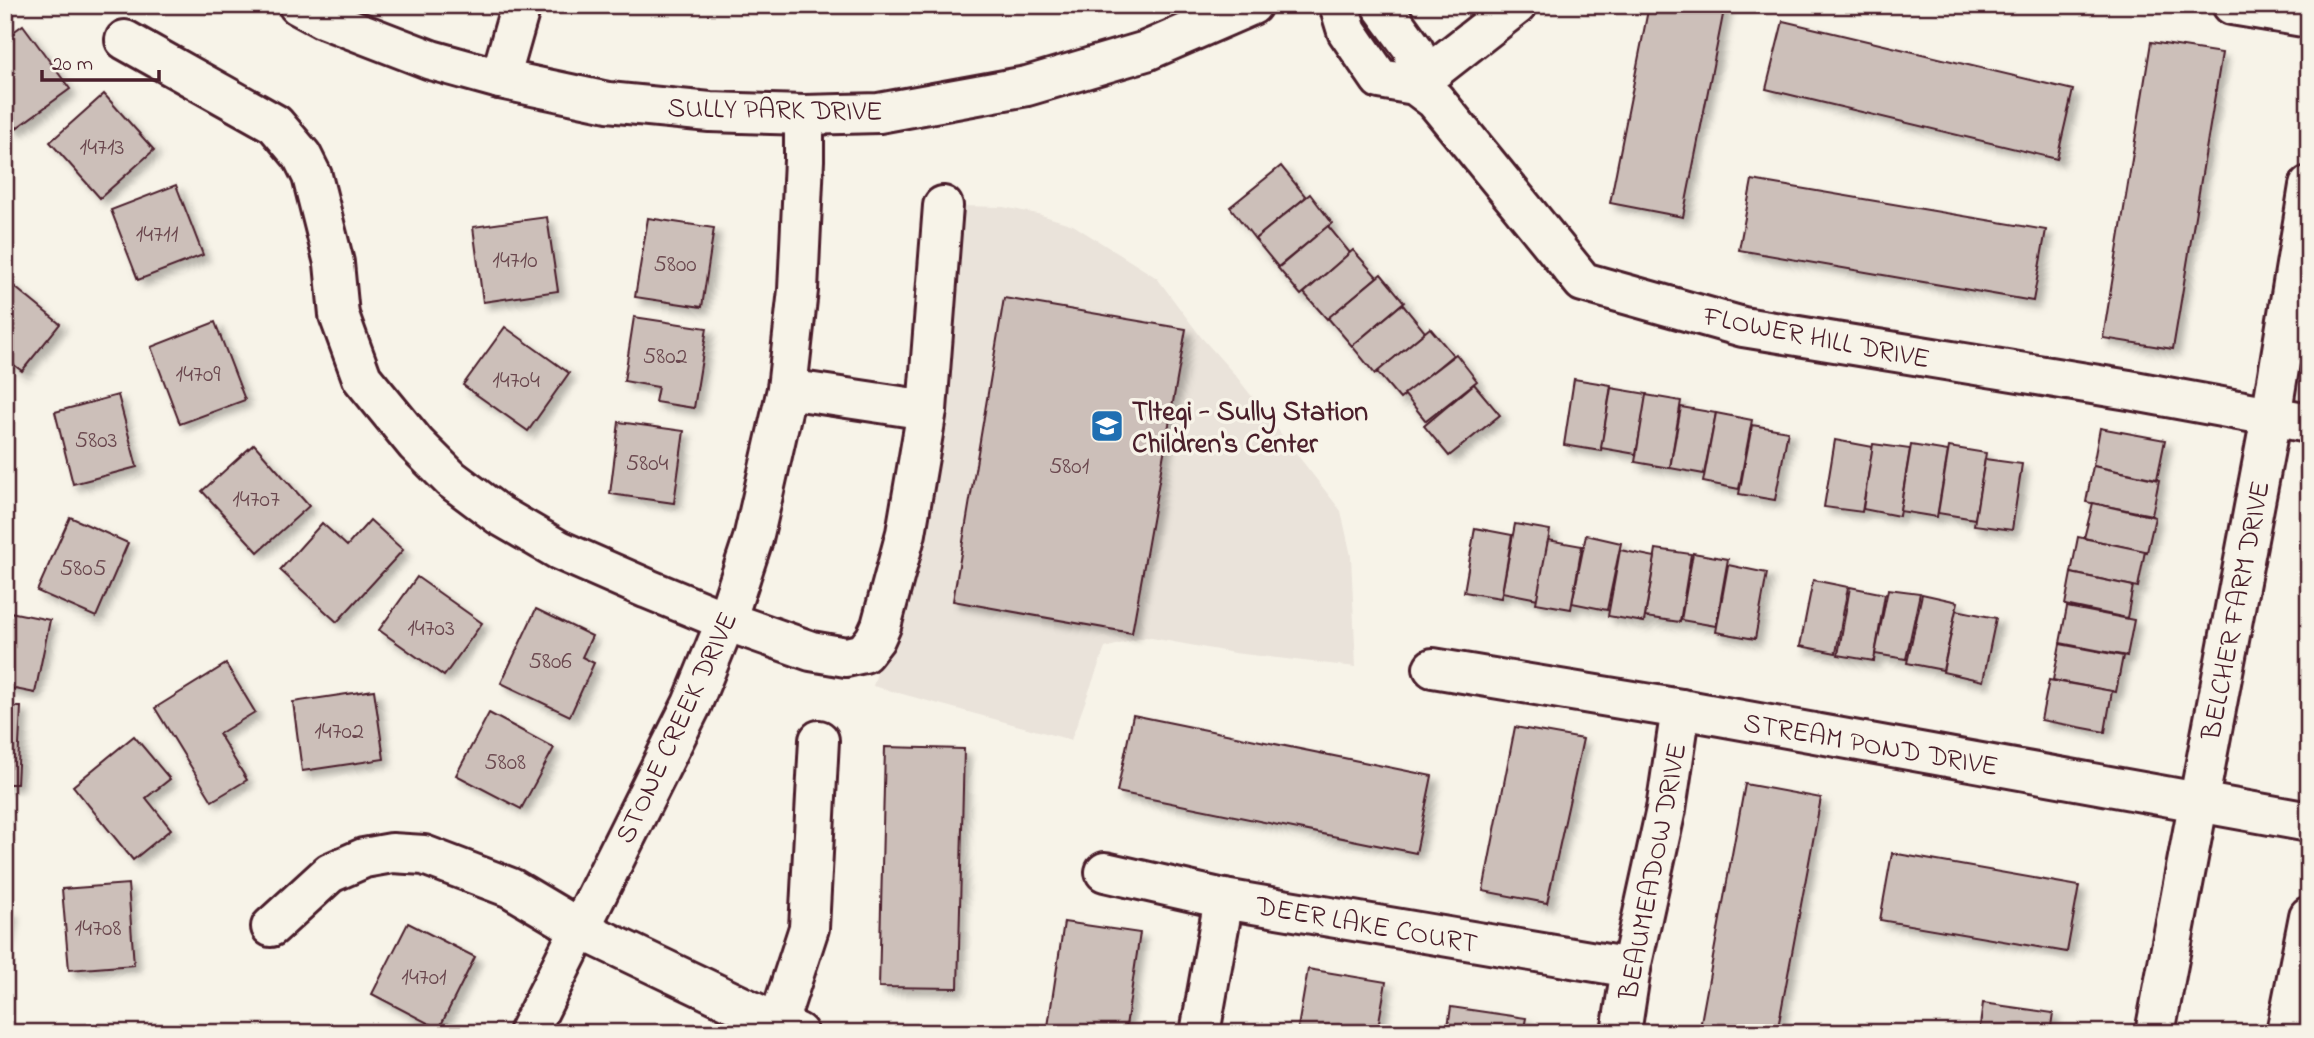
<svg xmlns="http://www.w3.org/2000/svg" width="2314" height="1038" font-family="'Indie Flower',sans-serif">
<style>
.built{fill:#eae3da}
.building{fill:#ccbfb9;stroke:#4a1f2b;stroke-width:2;filter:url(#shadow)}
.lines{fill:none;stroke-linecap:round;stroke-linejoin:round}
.minor-casing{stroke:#4a1f2b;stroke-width:44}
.minor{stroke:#f7f3e8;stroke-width:38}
.labels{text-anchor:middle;stroke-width:7;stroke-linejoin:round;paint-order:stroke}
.number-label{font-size:24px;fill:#6a474e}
.street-label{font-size:28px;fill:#4a1f2b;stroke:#f7f3e8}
.poi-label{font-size:28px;font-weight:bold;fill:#4a1f2b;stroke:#f7f3e8;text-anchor:start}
</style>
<defs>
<filter id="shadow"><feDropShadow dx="6" dy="6" stdDeviation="3.5" flood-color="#0004"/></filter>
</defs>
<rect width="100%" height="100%" fill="#f7f3e8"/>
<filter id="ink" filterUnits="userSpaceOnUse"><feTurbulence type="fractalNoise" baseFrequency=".0143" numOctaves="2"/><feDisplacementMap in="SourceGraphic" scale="14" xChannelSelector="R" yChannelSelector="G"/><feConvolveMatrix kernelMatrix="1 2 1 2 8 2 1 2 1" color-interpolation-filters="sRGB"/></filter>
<g filter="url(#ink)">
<polygon class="built" points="961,206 1003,207 1038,214 1073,225 1157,278 1201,337 1236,376 1341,511 1351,556 1356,667 1234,653 1146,637 1105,648 1071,740 873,686 935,475"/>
<g class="building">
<polygon points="1649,5 1725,5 1683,217 1610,203"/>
<polygon points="1783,21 2073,90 2057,159 1766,89"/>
<polygon points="23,25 70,89 15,129 5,116 5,38"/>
<polygon points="2151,42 2222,53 2173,349 2103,338"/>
<polygon points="104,94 154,150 100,198 50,142"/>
<polygon points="1281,166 1306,197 1255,239 1230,207"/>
<polygon points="1752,180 2046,230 2033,301 1739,250"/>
<polygon points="176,185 203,255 138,280 111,210"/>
<polygon points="1310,194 1332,223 1278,267 1255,239"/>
<polygon points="547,217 558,291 483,302 473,227"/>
<polygon points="648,218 714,228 702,307 635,297"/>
<polygon points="1328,226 1350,253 1301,295 1278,268"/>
<polygon points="1353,250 1377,277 1327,319 1304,293"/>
<polygon points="1381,274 1404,302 1352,346 1328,318"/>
<polygon points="5,279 60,324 22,371 5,358"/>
<polygon points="1004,298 1186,329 1132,633 953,601"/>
<polygon points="1402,304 1425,332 1375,374 1352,346"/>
<polygon points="634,317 707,328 694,408 655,402 658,387 624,381"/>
<polygon points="215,322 245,400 180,424 151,347"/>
<polygon points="505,327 569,373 528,431 463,385"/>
<polygon points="1430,328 1453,355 1400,399 1377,372"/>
<polygon points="1456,354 1477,381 1426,421 1404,394"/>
<polygon points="1574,379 1611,385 1601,451 1564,445"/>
<polygon points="1474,384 1500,415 1449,456 1424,426"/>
<polygon points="1611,388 1647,394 1636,454 1601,448"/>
<polygon points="118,395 137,467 73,484 55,412"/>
<polygon points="1646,395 1681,401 1670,468 1635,462"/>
<polygon points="1681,407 1716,413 1704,474 1670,468"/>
<polygon points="1716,413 1752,420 1739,489 1703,482"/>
<polygon points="619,422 684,431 674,503 610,494"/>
<polygon points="1752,425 1788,431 1775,500 1739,494"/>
<polygon points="2100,428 2165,440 2157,479 2093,466"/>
<polygon points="1835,440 1873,447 1862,512 1824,507"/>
<polygon points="254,444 309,506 258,552 202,491"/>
<polygon points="1873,444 1910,449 1899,516 1863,509"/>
<polygon points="1911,445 1948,451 1937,517 1900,511"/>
<polygon points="1949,447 1986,453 1975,519 1938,513"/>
<polygon points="1985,459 2022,464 2012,530 1974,525"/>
<polygon points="2093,466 2159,480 2152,515 2086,502"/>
<polygon points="2093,503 2155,517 2147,552 2084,538"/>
<polygon points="70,517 128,543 96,617 37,591"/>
<polygon points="370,520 403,550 337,622 280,570 322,523 347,546"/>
<polygon points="1515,524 1550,530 1538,599 1502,592"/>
<polygon points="1475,528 1512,535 1501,598 1464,592"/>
<polygon points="1586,535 1621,543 1607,610 1572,603"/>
<polygon points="2078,537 2145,551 2138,587 2071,573"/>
<polygon points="1548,540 1582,546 1571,609 1536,603"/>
<polygon points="1656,549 1691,554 1680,622 1645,617"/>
<polygon points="1620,550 1655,557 1644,622 1608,616"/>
<polygon points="1693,553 1728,559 1716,626 1681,620"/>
<polygon points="1728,565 1767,573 1755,639 1716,632"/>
<polygon points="2071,573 2133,586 2127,618 2065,605"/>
<polygon points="417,577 482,623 444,676 379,630"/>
<polygon points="1813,580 1848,587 1836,653 1800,646"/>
<polygon points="1850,587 1885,594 1874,661 1838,655"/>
<polygon points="1888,589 1920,593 1906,659 1875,654"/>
<polygon points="1922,594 1958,602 1943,670 1907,663"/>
<polygon points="2067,607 2134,620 2127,656 2060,643"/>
<polygon points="536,609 592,636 582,657 594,663 570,716 501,683"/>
<polygon points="1956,610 1996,618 1983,681 1943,672"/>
<polygon points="5,611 50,620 35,693 5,687"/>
<polygon points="2060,644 2123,656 2116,692 2053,680"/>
<polygon points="226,664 255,712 219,734 247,780 212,801 155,708"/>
<polygon points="2049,680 2112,691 2105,732 2041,720"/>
<polygon points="374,690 384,759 302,771 293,702"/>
<polygon points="5,707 21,707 17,784 5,784"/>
<polygon points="489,713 554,748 521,809 456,775"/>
<polygon points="1133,715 1432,776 1416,853 1117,792"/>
<polygon points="1515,727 1583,739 1547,903 1483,891"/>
<polygon points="134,736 170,779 146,798 171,829 133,860 73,786"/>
<polygon points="885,747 964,749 958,988 879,987"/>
<polygon points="1745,784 1821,798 1777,1033 1699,1033"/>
<polygon points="1892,853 2079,886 2067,952 1880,920"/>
<polygon points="128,884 134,965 69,970 62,889"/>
<polygon points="5,911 11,912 5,943"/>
<polygon points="1064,922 1140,933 1125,1033 1047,1033"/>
<polygon points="408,923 475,957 439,1029 372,994"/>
<polygon points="1308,969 1386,982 1377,1033 1297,1033"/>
<polygon points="1983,1003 2053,1013 2050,1033 1979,1033"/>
<polygon points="1451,1007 1526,1018 1523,1033 1447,1033"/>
</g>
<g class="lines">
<defs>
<g id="minor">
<polyline points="298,5 322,18 431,60 500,79 608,102 710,112 804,115 879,113 1027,86 1146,51 1252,5"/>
<polyline points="1339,5 1347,31 1380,79 1415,85 1435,100 1583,282 1743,327 2129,390 2309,423"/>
<polyline points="1381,5 1414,50 1415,85"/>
<polyline points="2232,5 2309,18"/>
<polyline points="125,40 275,124 302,156 312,176 334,263 339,315 362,378 416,444 451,479 499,515 559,550 648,589 726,621 811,651 846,657 864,653 875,639 881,626 906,533 927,410 943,206"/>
<polyline points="500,79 521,5"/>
<polyline points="1415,85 1517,5"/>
<polyline points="787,389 927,410"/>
<polyline points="1433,668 1681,709 2309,822"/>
<polyline points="1105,872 1224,899 1631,968"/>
<polyline points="271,927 330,873 364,858 392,853 424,855 511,888 580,929 798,1033"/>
<polyline points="528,1033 692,704 726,621 753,539 787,389 798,290 804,160 804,115"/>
<polyline points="772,1033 778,1023 809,928 819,740"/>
<polyline points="1200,1033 1224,899"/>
<polyline points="1621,1033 1631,968 1666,809 1681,709"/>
<polyline points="2155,1033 2271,417 2309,186"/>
<polyline points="2286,1033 2309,916"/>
</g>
</defs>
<use href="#minor" class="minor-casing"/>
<use href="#minor" class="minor"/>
</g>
</g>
<defs>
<symbol id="school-square" viewBox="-11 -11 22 22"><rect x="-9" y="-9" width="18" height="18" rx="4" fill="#1f6fb2" stroke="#f7f3e8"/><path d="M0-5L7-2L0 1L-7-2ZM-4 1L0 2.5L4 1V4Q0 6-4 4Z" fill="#fff"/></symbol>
</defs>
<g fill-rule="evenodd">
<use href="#school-square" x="1088" y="407" width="38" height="38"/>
</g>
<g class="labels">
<g class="number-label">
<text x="102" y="154">14713</text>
<text x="157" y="241">14711</text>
<text x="515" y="267">14710</text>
<text x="675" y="271">5800</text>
<text x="665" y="363">5802</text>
<text x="198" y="381">14709</text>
<text x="516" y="387">14704</text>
<text x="96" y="447">5803</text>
<text x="647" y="470">5804</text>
<text x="1069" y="473">5801</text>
<text x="256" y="506">14707</text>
<text x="83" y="575">5805</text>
<text x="431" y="635">14703</text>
<text x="550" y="668">5806</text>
<text x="339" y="738">14702</text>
<text x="505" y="769">5808</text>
<text x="98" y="935">14708</text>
<text x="424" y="984">14701</text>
</g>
<g class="street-label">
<text transform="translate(775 108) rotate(1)" y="10">SULLY PARK DRIVE</text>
<text transform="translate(1817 336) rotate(11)" y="10">FLOWER HILL DRIVE</text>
<text transform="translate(2234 610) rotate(-79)" y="10">BELCHER FARM DRIVE</text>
<text transform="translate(675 727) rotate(-65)" y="10">STONE CREEK DRIVE</text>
<text transform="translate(1871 743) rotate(10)" y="10">STREAM POND DRIVE</text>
<text transform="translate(1651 871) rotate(-79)" y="10">BEAUMEADOW DRIVE</text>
<text transform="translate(1367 923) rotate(10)" y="10">DEER LAKE COURT</text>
</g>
<g class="poi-label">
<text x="1132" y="420">Tltegi - Sully Station<tspan x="1132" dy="32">Children's Center</tspan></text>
</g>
</g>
<rect width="2314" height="1038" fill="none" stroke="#f7f3e8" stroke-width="28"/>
<rect x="14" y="14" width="2286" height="1010" fill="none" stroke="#4a1f2b" stroke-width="2.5" filter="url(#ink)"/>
<path d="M42 70v10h117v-10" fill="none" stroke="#4a1f2b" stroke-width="3.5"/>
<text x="52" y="70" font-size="21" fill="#4a1f2b" stroke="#f7f3e8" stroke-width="5" paint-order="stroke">20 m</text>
</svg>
